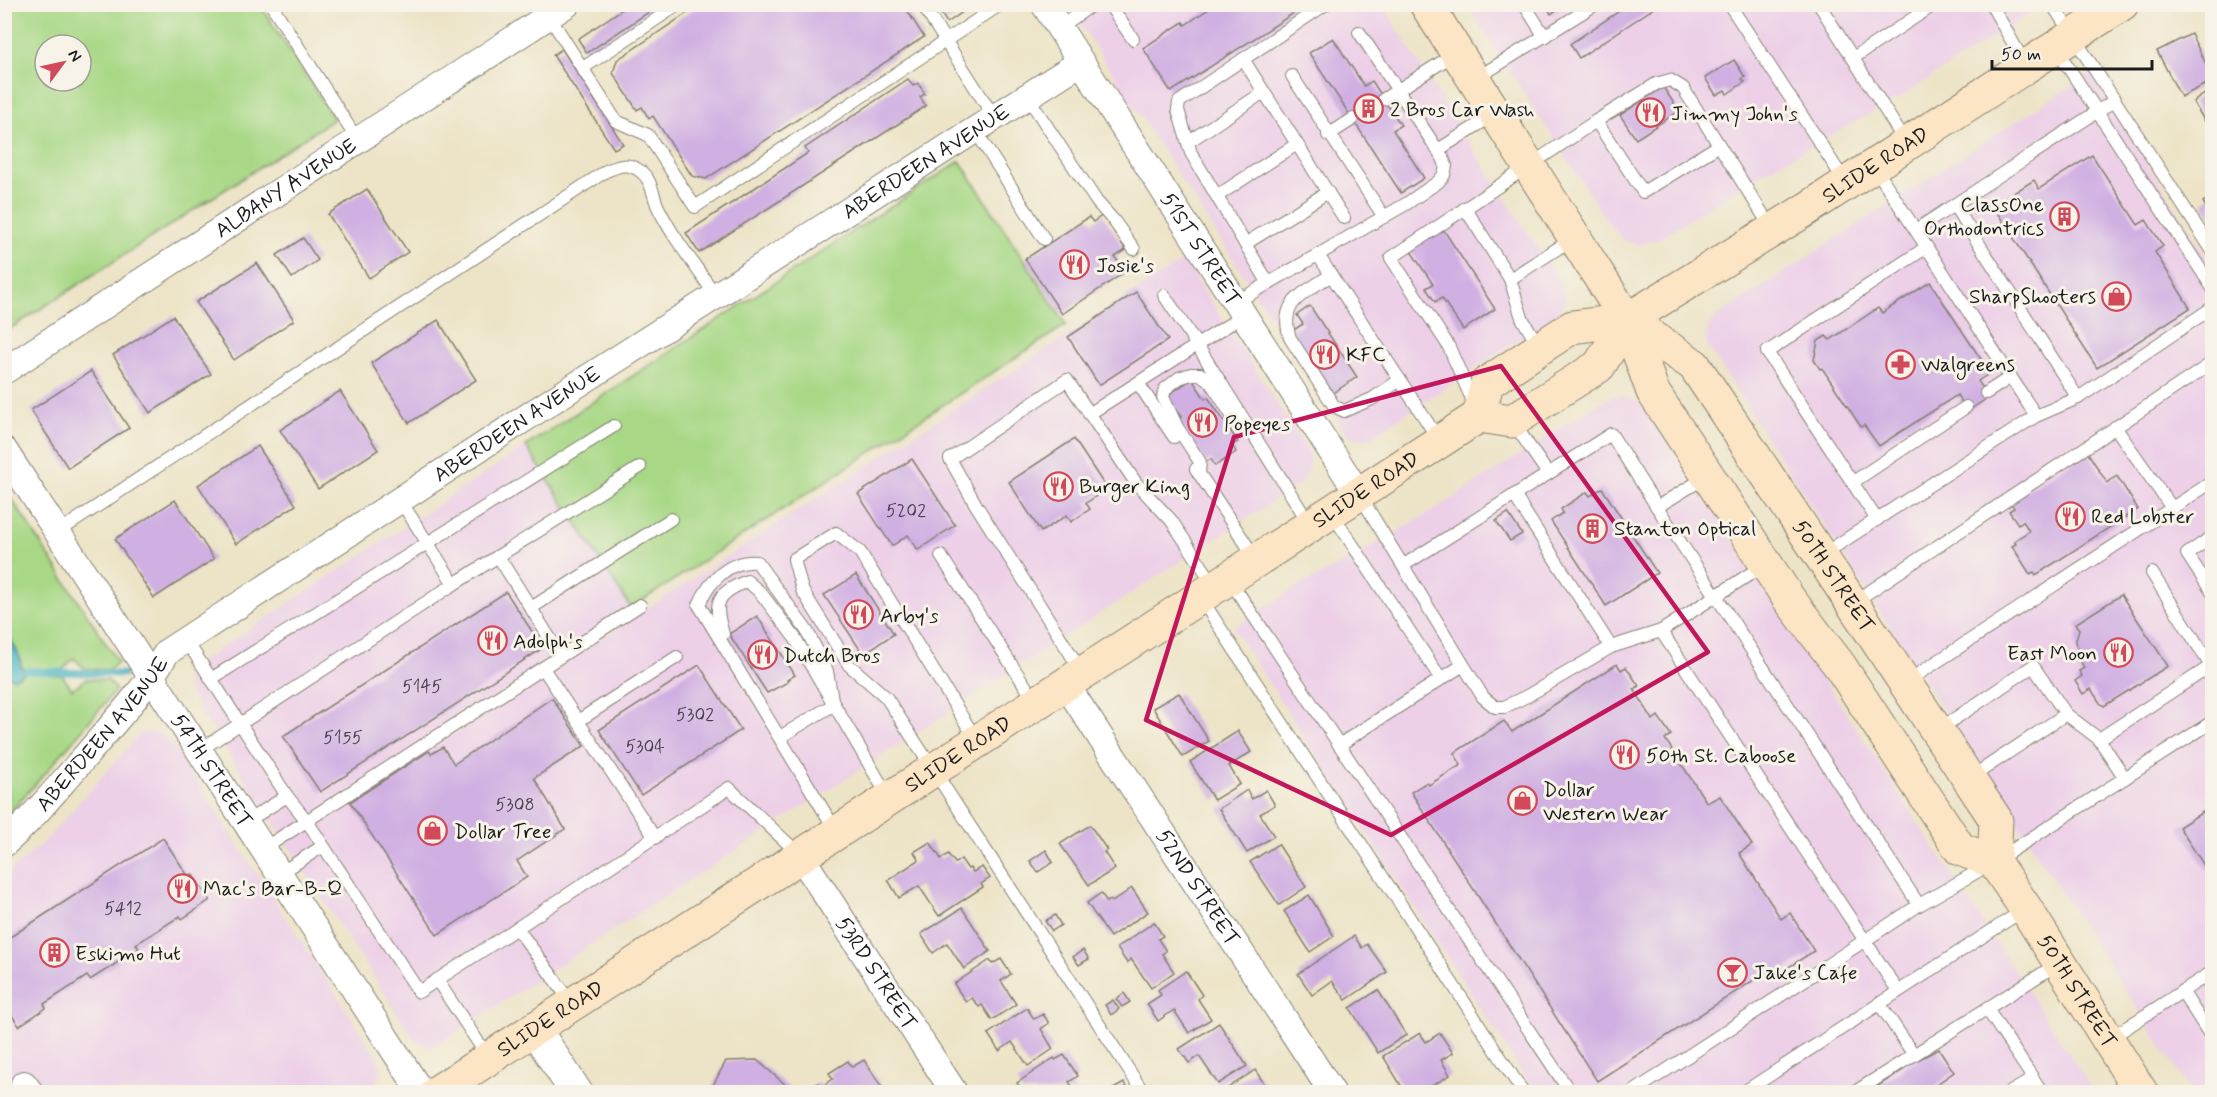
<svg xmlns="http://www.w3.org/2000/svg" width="2217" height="1097" font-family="Mynerve,sans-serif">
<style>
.built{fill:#edd0e8}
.green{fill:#a8d886;stroke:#627a51;stroke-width:1.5;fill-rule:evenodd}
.water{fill:#46b3c2;stroke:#31686f;stroke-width:1.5}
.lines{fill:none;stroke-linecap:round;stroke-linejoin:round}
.stream{stroke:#46b3c2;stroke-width:7}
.building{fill:#d0afe2}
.service-casing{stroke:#848072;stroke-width:14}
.minor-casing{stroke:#848072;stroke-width:28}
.tertiary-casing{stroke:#848072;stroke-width:34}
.secondary-casing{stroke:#848072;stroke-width:35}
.service{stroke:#fff;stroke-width:12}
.minor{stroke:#fff;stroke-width:26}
.tertiary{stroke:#fff;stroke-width:32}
.secondary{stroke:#fce5c4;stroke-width:33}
.marked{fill:none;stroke:#c2185b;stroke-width:4.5;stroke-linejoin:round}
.labels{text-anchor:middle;stroke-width:6;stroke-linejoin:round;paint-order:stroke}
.number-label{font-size:18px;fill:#49414e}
.poi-label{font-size:21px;fill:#1c1c1c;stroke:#f7f3e8;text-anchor:start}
.street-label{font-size:21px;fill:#1c1c1c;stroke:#f7f3e8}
</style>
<rect width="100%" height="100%" fill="#f7f3e8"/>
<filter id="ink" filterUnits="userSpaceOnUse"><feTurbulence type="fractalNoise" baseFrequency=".0167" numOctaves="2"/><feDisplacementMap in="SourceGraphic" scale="12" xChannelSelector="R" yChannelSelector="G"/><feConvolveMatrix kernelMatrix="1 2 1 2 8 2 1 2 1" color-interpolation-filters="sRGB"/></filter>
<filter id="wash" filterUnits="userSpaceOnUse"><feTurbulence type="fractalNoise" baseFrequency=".008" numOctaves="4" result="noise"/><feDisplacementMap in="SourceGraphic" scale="24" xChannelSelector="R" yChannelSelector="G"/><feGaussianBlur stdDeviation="1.35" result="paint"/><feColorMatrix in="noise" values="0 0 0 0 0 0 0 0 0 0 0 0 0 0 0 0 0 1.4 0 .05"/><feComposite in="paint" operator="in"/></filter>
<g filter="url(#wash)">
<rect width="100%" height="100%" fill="#ede4c7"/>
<g class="built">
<polygon points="1068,5 1383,5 1453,118 1561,284 1565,299 1559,313 1371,437 1364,439 1353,438 1345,431"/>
<polygon points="1467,5 2042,4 2043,5 1899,98 1755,177 1659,239 1638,245 1624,241 1611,227"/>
<polygon points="2091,73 2212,266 2212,1092 2191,1092 1707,345 1706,339 1708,327 1716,317"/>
<polygon points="1184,260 1309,452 1309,469 1301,483 441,1042 428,1046 415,1040 286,843"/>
<polygon points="1622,396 1641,402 1648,410 2094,1092 1535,1092 1233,628 1299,586 1336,567 1439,507 1603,401 1612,397"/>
<polygon points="526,446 631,608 282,836 189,693 186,681 190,669"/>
<polygon points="147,732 159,733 170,741 379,1060 381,1072 378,1079 374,1086 365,1092 5,1092 5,876 45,841 138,736"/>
</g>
<g class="green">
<path d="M5 4 260 5 334 119 5 332ZM45 45H81V81H45Z"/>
<polygon points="960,161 1066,325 631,608 526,446"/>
<polygon points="4,487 118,662 109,670 85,669 74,658 62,670 27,669 27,673 62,675 72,689 86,679 108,680 116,690 42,777 5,817"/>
</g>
<polygon class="water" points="4,626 20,657 21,667 28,671 14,679 5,675"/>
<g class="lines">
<polyline class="stream" points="28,671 123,674"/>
</g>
<g id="blocks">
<g class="building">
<polygon points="630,4 661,4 587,53 578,39"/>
<polygon points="701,4 903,4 924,37 706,179 692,176 653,116 649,119 642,107 637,110 613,73 617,60"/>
<polygon points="935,4 959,4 964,11 947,23"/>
<polygon points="1216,4 1289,4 1294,13 1171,92 1143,48 1183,22 1185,25"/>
<polygon points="1545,4 1565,4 1551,14"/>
<polygon points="1630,4 1660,4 1579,58 1570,44"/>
<polygon points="2191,34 2212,76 2212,81 2181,97 2157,51"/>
<polygon points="1333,38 1364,86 1372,81 1401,125 1393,130 1424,178 1401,193 1309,53"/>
<polygon points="562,49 623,144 614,149 553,55"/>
<polygon points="1734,60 1745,77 1742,79 1745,82 1727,94 1725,90 1716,95 1705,78"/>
<polygon points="908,79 913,86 918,83 925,94 920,97 926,106 699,253 686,233 808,153 805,148"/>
<polygon points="1663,87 1679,111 1636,139 1620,115"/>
<polygon points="2212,89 2212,133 2193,102"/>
<polygon points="2092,155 2138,225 2146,220 2163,246 2155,252 2190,308 2097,368 1993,206 2034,180 2039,189"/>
<polygon points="367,189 408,252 369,278 328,214"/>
<polygon points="2212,196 2212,217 2203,202"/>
<polygon points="1103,215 1126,250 1115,257 1125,272 1062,314 1025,259 1089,217 1093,222"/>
<polygon points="1443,229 1495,309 1463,330 1442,298 1435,302 1426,288 1433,284 1410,250"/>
<polygon points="303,238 318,260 292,278 277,255"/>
<polygon points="257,263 294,320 234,360 196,302"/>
<polygon points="1930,282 1990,373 1978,381 1989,397 1968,411 1957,395 1879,446 1864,425 1861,427 1822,368 1820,369 1814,360 1818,341 1826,336 1830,340 1878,308 1882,313"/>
<polygon points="1136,292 1168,340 1099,385 1068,337"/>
<polygon points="1310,306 1357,377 1333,393 1292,331 1303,324 1297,315"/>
<polygon points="173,316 211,374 150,413 113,355"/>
<polygon points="438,320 476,380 409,423 371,363"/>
<polygon points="91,371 129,428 68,468 31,410"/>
<polygon points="1192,379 1205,399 1208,397 1238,442 1232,445 1236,452 1215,466 1211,459 1206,462 1178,419 1181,417 1167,396"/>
<polygon points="340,391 378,450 318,489 280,430"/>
<polygon points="1074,439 1107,489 1086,503 1090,509 1071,522 1067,515 1041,532 1009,482"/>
<polygon points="258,446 296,505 236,544 198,485"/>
<polygon points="2088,453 2107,483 2117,476 2138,509 2036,575 2034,572 2030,574 2012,546 2016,544 2014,541 2029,531 2023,521 2018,524 2009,511 2014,508 2010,501"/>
<polygon points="912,459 955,525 918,550 908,535 892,546 858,494"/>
<polygon points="1602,488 1657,573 1606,606 1551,521 1563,513 1561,509 1587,492 1590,496"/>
<polygon points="175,500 214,559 154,598 115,539"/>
<polygon points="1508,513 1522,534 1510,541 1496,521"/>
<polygon points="856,575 894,634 863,654 824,595"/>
<polygon points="506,592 543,648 320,792 283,736"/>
<polygon points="2121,595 2168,666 2104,706 2100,703 2091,689 2083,694 2075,681 2082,676 2079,671 2084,668 2078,656 2076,640 2079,629 2075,624"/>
<polygon points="757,616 795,675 787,680 788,682 767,693 729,634"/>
<polygon points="1617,664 1621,670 1626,667 1639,686 1634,689 1653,720 1658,716 1671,735 1665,739 1707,803 1720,796 1752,845 1739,853 1781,919 1790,913 1814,951 1775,976 1771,969 1597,1081 1411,792 1427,782 1429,785 1461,765 1454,753 1504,721 1512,732"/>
<polygon points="699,665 741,730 641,795 599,730"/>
<polygon points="1179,693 1209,741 1183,757 1153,708"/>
<polygon points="552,698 584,746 534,778 565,829 517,861 527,877 437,935 350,802 429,751 431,754 443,747 454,764"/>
<polygon points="1238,731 1251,752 1229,766 1240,784 1214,800 1190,762"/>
<polygon points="1247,790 1252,799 1266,790 1275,805 1260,814 1274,836 1247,853 1219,809"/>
<polygon points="2212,806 2212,867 2207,870 2179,827"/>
<polygon points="1090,825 1107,850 1104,852 1115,869 1089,885 1060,844"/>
<polygon points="163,838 188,876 192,874 210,900 182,919 180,916 136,944 139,949 90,980 87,976 44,1004 46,1008 19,1026 4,1003 4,941"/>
<polygon points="930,842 941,859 948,854 955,863 961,859 968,869 970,868 973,872 982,867 990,878 981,884 983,887 939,916 919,886 899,898 888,880 919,860 914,852"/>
<polygon points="1278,844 1306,887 1279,905 1250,862"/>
<polygon points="1046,850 1053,862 1038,872 1030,861"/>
<polygon points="1132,888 1148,912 1110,937 1087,903 1101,893 1107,902 1110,900 1112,902"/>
<polygon points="1309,895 1334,936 1310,952 1284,911"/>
<polygon points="962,908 990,951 964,969 947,943 933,953 921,934"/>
<polygon points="1055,915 1061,925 1052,931 1045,921"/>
<polygon points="1154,922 1163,936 1158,939 1166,951 1162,954 1174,972 1151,988 1131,959 1127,963 1117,948"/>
<polygon points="1354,936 1362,948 1367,944 1387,972 1346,1000 1332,981 1312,995 1298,974"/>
<polygon points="1083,950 1089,959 1079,965 1073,957"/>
<polygon points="1001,959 1011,974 1001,981 1016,1004 992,1020 982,1005 979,1007 972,998 966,1002 954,984 990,960 992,964"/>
<polygon points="1186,971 1202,995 1198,999 1211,1019 1189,1033 1174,1010 1158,1021 1147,1004 1161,995 1158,990"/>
<polygon points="1378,990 1406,1035 1378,1053 1350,1008"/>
<polygon points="1124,993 1130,1002 1122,1007 1116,999"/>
<polygon points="1113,1000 1119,1009 1111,1015 1105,1005"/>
<polygon points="1027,1008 1034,1019 1043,1014 1049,1023 1041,1029 1053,1049 1028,1066 1012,1042 999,1051 988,1034"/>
<polygon points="1219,1023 1247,1066 1218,1084 1199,1056 1189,1063 1179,1049"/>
<polygon points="1420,1033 1426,1042 1440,1033 1453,1053 1441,1060 1450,1075 1422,1092 1405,1092 1383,1056"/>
<polygon points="1939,1049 1954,1072 1940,1082 1940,1083 1926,1092 1876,1092 1873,1089 1903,1070 1902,1068"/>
<polygon points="1064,1055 1078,1076 1069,1082 1076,1092 1023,1092 1017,1083 1054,1058 1055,1060"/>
<polygon points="757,1060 794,1092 712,1092 711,1089 726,1061"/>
<polygon points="864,1060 885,1092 803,1092 818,1083 821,1087 833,1079 829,1073 848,1061 852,1067"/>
<polygon points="1255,1070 1270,1092 1225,1092 1229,1090 1228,1088"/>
<polygon points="1124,1083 1130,1092 1108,1092"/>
</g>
</g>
</g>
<g filter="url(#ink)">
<use href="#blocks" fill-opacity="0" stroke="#848072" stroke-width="1.5"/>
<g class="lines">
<defs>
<g id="service">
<polyline points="271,4 358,141"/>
<polyline points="922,4 994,117"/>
<polyline points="1109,4 1133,39"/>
<polyline points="1524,4 1545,37"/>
<polyline points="1729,4 1846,183"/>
<polyline points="1819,4 1906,143"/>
<polyline points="1991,4 2026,66"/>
<polyline points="2052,4 2212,250"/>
<polyline points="549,16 616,121 648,135 695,207 1001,4"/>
<polyline points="1059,28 1093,4"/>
<polyline points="2057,50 2212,287"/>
<polyline points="1853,58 1935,4"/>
<polyline points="1243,59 1344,218"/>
<polyline points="583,68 679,4"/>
<polyline points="1292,76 1384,217"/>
<polyline points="1475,79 1596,4"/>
<polyline points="1027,96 1097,202 1114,221 1134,249"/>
<polyline points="1384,99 1456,53"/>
<polyline points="2115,100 1954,205 2078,398 2212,308"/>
<polyline points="1596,121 1643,192 1718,146"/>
<polyline points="975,130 1044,239"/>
<polyline points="1328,135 1353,119"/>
<polyline points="1188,142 1264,92"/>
<polyline points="1438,150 1495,114"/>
<polyline points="1874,166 2036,416"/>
<polyline points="1217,196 1297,144"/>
<polyline points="1465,208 1510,279 1574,238"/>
<polyline points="1916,230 1954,205"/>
<polyline points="1245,244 1328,192"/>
<polyline points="1318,255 1439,440"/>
<path d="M1331 275C1305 293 1278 301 1290 338L1334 406 1344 411 1372 399 1400 380"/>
<polyline points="1510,279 1522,318 1539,347"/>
<polyline points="1269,284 1191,153 1178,110 1179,102 1326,4"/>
<polyline points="1236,302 1406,204 1438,182 1444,175 1446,166 1443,158 1359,32"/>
<polyline points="1244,315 1197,345 1309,523"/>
<polyline points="1138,383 1174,437"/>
<polyline points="1986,393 2011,377"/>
<polyline points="1474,404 1448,345 1391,258 1596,121 1656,84 1670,80 1683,88 1772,229"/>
<polyline points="1089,414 1197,345 1164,295"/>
<polyline points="1513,422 1548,474"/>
<polyline points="2115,427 2172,508"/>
<polyline points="1196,469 1256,559"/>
<polyline points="1199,474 1200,462 1177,427 1163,397 1165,389 1179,378 1191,374 1200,374 1210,381 1238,425 1250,434"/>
<polyline points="1853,482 1966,407"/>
<polyline points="1359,494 1483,697 1495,707 1504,707 1527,696 1611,647 1661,631 1716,596 1919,905"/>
<polyline points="1514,495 1611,647"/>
<polyline points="1657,507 1716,596 1764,565"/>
<polyline points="1331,512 1441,679"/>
<polyline points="1877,520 1767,352 1927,247"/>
<path d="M58 532 606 171C617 167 626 162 637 169 651 177 652 191 657 205 672 237 696 266 716 296"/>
<polyline points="2212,537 2187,554 2212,592"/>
<polyline points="1822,555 2036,416 2078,398"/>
<polyline points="498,556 561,656"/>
<polyline points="941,556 1035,701"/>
<polyline points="1404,565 1611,434 1657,507 1706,477"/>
<polyline points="1229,579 1570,1092"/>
<polyline points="454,584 640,467"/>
<polyline points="1200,597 1523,1092"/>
<polyline points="1854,602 2212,363"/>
<polyline points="531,608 671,519"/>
<polyline points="1661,631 1898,991"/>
<path d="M723 634C713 602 716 594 747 581L760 592 795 638 889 798"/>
<polyline points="186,640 287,796 246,822"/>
<polyline points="543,668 655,838"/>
<polyline points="1082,672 976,505 950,459 1067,380 1136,483 1171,520 1214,585"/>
<polyline points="211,679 614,426"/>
<polyline points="1906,682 2212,482"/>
<path d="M833 705 827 671 807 631 757 562C730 559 709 581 699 605L836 831"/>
<polyline points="2066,714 2099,739 2125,778"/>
<polyline points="578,721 677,657"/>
<polyline points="1938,730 2033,666 2066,714 1970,778"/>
<polyline points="780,737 833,705"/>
<polyline points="2099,739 2211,666 2152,573"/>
<polyline points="977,741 860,552 836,533 794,559 802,590 849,665 886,697 1143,1092"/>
<polyline points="1339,745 1463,665"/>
<polyline points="200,750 454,584 400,500"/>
<polyline points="287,796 307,821 419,992 437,980"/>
<polyline points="263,849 640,605"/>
<polyline points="279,874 323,846"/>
<polyline points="517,928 729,788 799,854"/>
<polyline points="2182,991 2212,1038"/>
<polyline points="1879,1003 1914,1055"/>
<polyline points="1987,1009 2042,1092"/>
<polyline points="2109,1039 2212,972"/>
<polyline points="488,1057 437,980 517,928 571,1002"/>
<polyline points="1633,1092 1919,905 1994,862 2212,722"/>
<polyline points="1744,1092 2025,909"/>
<polyline points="1855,1092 2059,963"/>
<polyline points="2011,1092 2033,1079"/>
</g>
<g id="minor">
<path id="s1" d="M1044 4 1358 493"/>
<path id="s2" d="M4 371 567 4"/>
<path id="s3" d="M4 450 421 1092"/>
<path id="s4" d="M1065 683 1332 1092"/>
<path id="s5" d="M4 844C33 819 57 788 82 760 112 725 144 691 167 652L547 404 1081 62"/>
<path id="s6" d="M800 855 954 1092"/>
<polyline points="24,1084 30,1092"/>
</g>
<polyline id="tertiary" points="534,1028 576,1092"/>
<g id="secondary">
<path id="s7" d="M1426 4 1627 320 1653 392 1789 599 1840 666 1960 849 1994 862 2026 909 2141 1092"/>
<path id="s8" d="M1627 320 1694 365 1996 820 1994 862"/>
<path id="s9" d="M1479 416 1487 383 1572 327 1627 320 1807 209 2122 4"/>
<path id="s10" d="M437 1092 1479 416 1512 421 1599 366 1627 320"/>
</g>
</defs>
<use href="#service" class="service-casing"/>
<use href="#minor" class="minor-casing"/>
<use href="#tertiary" class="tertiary-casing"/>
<use href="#secondary" class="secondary-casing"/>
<use href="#service" class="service"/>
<use href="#minor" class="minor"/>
<use href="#tertiary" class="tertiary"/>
<use href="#secondary" class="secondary"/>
</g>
</g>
<path class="marked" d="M1501 366 1708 652 1391 835 1146 720 1234 437Z"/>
<defs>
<symbol id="building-ring" viewBox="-11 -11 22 22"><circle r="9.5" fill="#f7f3e8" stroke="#d1495b" stroke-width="1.5"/><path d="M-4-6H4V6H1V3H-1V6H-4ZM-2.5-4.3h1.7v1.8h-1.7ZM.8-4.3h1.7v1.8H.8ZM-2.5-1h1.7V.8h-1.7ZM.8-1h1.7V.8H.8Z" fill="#d1495b"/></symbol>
<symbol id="restaurant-ring" viewBox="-11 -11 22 22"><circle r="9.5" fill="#f7f3e8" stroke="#d1495b" stroke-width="1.5"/><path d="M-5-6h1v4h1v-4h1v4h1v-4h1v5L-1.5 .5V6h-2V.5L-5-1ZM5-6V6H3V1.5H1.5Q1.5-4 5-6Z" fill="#d1495b"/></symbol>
<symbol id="shop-ring" viewBox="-11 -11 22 22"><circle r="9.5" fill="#f7f3e8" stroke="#d1495b" stroke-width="1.5"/><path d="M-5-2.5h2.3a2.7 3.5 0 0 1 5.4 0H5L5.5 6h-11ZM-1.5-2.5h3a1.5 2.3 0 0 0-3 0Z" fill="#d1495b"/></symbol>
<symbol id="pharmacy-ring" viewBox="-11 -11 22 22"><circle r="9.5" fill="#f7f3e8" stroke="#d1495b" stroke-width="1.5"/><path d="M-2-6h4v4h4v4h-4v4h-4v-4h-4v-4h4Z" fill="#d1495b"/></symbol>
<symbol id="bar-ring" viewBox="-11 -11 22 22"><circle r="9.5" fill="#f7f3e8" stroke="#d1495b" stroke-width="1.5"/><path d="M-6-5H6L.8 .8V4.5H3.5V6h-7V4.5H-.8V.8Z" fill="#d1495b"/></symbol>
</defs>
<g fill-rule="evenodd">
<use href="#building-ring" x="1352" y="92" width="33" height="33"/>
<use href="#restaurant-ring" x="1634" y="96" width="33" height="33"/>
<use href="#building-ring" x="2048" y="200" width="33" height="33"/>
<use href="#restaurant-ring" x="1058" y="248" width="33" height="33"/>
<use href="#shop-ring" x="2100" y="280" width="33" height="33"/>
<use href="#restaurant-ring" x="1308" y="338" width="33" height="33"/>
<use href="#pharmacy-ring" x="1884" y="348" width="33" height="33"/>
<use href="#restaurant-ring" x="1186" y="406" width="33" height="33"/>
<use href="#restaurant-ring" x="1042" y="470" width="33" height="33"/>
<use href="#restaurant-ring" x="2054" y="500" width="33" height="33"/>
<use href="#building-ring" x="1576" y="512" width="33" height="33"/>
<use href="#restaurant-ring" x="842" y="598" width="33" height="33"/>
<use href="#restaurant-ring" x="476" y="624" width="33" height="33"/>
<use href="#restaurant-ring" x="2102" y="636" width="33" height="33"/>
<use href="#restaurant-ring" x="746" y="638" width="33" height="33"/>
<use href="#restaurant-ring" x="1608" y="738" width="33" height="33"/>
<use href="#shop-ring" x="1506" y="784" width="33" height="33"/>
<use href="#shop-ring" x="416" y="814" width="33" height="33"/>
<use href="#restaurant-ring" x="166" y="872" width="33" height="33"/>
<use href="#building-ring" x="38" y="936" width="33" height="33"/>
<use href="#bar-ring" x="1716" y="956" width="33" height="33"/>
</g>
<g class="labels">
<g class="number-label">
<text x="906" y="516">5202</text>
<text x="422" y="692">5145</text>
<text x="695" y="720">5302</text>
<text x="343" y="743">5155</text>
<text x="645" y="752">5304</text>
<text x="515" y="810">5308</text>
<text x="123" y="914">5412</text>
</g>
<g class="poi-label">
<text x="1390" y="116">2 Bros Car Wash</text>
<text x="1671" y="120">Jimmy John's</text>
<text x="2044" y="211" text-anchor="end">ClassOne<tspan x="2044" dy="24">Orthodontrics</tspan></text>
<text x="1096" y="272">Josie's</text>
<text x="2096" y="303" text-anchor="end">SharpShooters</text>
<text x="1346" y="361">KFC</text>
<text x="1921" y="371">Walgreens</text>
<text x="1224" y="430">Popeyes</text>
<text x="1079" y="493">Burger King</text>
<text x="2091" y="523">Red Lobster</text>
<text x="1614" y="535">Stanton Optical</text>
<text x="880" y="622">Arby's</text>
<text x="513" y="648">Adolph's</text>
<text x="2097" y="660" text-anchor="end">East Moon</text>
<text x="783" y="662">Dutch Bros</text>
<text x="1646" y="762">50th St. Caboose</text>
<text x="1543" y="796">Dollar<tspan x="1543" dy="24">Western Wear</tspan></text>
<text x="454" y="838">Dollar Tree</text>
<text x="203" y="895">Mac's Bar-B-Q</text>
<text x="75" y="960">Eskimo Hut</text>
<text x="1753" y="979">Jake's Cafe</text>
</g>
<g class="street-label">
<text dy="7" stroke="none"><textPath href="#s5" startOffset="1156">ABERDEEN AVENUE</textPath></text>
<text dy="7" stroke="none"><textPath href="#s9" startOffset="484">SLIDE ROAD</textPath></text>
<text dy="7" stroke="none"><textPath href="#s2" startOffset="336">ALBANY AVENUE</textPath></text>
<text dy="7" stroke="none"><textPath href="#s1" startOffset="291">51ST STREET</textPath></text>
<text dy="7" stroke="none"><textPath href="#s5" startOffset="670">ABERDEEN AVENUE</textPath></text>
<text dy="7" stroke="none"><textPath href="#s10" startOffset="1107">SLIDE ROAD</textPath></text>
<text dy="7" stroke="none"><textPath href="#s8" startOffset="334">50TH STREET</textPath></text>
<text dy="7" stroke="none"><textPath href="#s5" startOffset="148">ABERDEEN AVENUE</textPath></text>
<text dy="7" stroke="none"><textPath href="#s10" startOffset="621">SLIDE ROAD</textPath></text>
<text dy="7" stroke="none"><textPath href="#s3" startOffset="382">54TH STREET</textPath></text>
<text dy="7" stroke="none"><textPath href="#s4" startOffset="244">52ND STREET</textPath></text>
<text dy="7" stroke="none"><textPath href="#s6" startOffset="141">53RD STREET</textPath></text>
<text dy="7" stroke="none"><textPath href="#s7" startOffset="1192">50TH STREET</textPath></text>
<text dy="7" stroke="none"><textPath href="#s10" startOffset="135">SLIDE ROAD</textPath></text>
</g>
</g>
<rect width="2217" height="1097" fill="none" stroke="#f7f3e8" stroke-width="24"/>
<g transform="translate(63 63) rotate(57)"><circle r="28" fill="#f7f3e8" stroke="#9f9d96" stroke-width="1.5"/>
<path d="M0-4.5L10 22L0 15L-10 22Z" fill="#d1495b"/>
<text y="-9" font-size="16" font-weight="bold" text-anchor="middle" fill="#1c1c1c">N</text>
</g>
<path d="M1992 60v9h160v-9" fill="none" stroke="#1c1c1c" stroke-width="3"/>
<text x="2001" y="60" font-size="18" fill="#1c1c1c" stroke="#f7f3e8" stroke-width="4.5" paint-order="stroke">50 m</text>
</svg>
